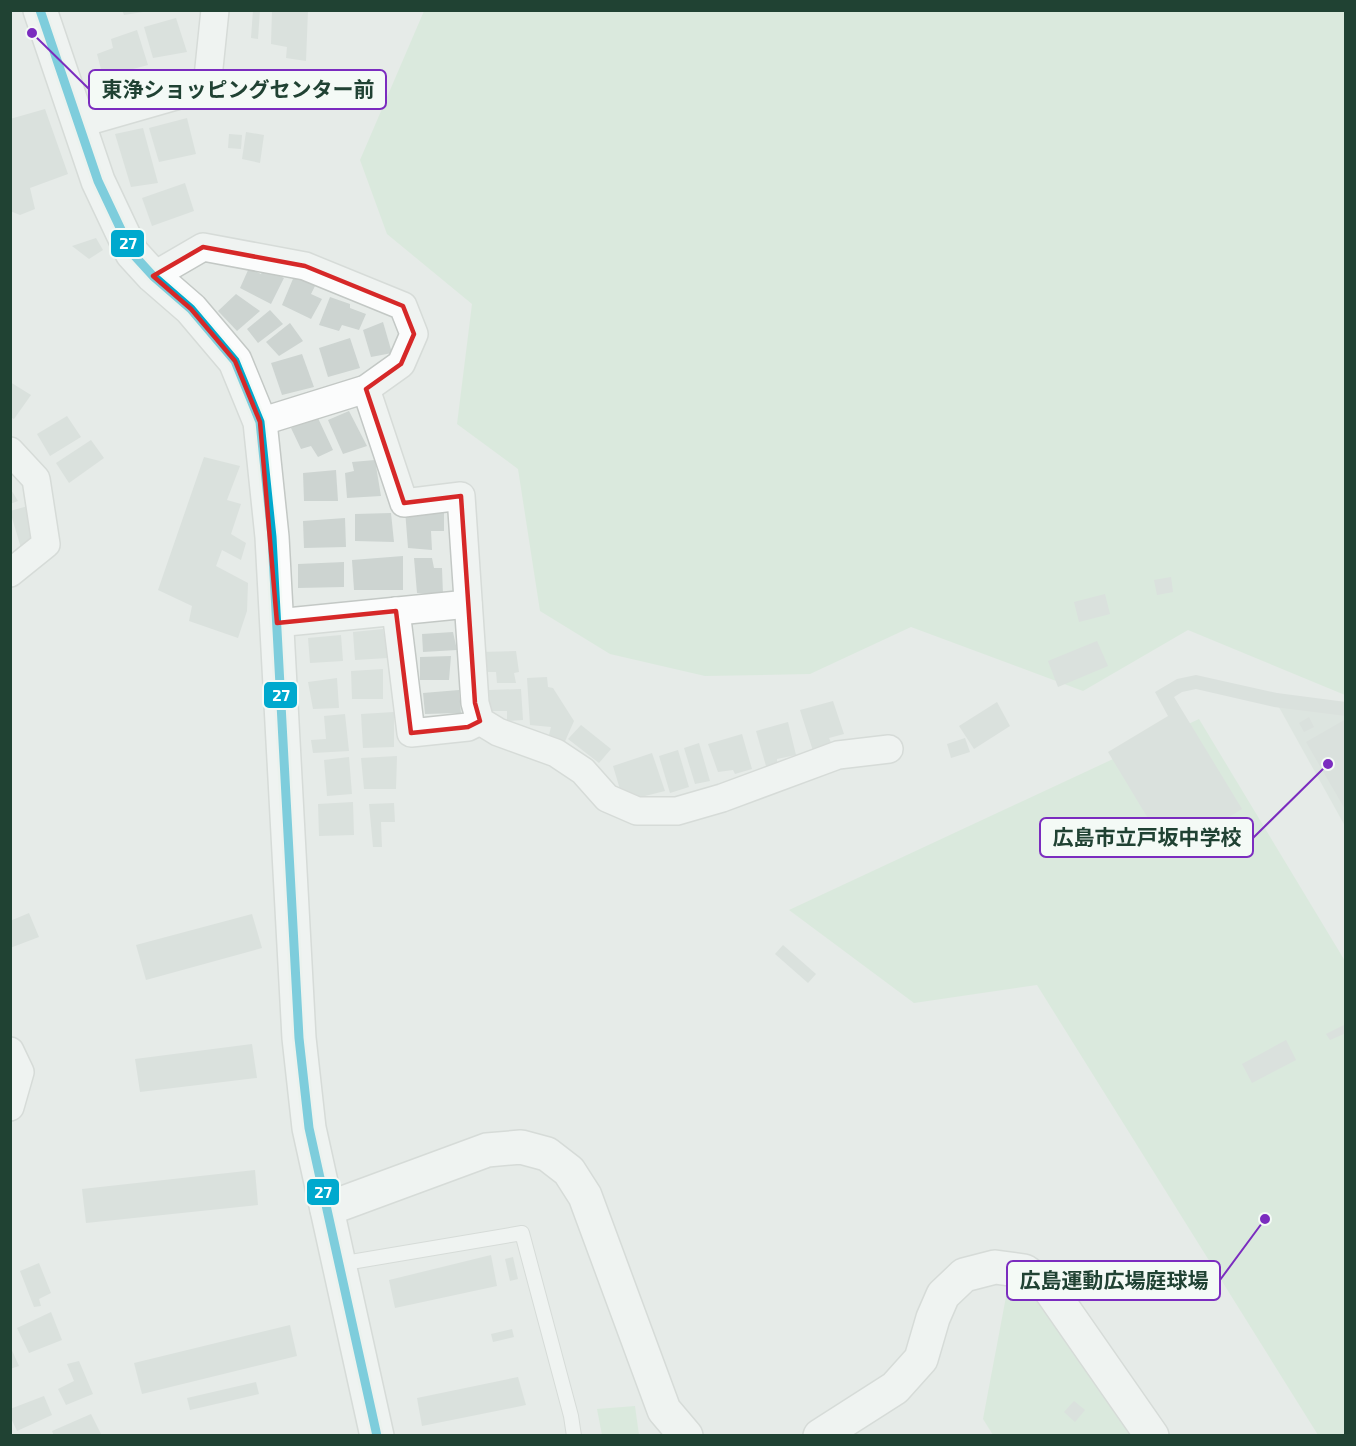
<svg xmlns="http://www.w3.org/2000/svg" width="1356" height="1446" font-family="'Exo 2','Noto Sans JP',sans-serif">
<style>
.built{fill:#d3ded7}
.green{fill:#cde6d1}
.building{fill:#cdd4d1}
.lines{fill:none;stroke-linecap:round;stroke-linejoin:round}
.service-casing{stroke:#c3c8c5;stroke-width:16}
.minor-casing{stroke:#c3c8c5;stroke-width:30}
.tertiary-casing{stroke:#c3c8c5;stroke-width:36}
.service{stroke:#fbfcfc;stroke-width:14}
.minor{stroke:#fbfcfc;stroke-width:27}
.tertiary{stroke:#fbfcfc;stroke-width:33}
.bus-1-casing{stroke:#f4faf6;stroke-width:14}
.bus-1{stroke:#00a9ce;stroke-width:9}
.marked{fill:none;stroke:#d62828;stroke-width:4.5;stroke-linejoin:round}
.leader{fill:none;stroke:#7b2cbf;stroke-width:2}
.callout-dot{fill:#7b2cbf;stroke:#f4faf6;stroke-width:2}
.callout{fill:#f4faf6;stroke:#7b2cbf;stroke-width:2}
.callout-label{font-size:21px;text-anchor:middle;font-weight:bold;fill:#204233}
.line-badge{stroke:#f4faf6;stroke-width:2}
.badge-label{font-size:16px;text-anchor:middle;font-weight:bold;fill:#fff}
</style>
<rect width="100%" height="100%" fill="#e6ebe8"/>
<polygon class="built" points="1275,700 1345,702 1345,826"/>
<g class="green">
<polygon points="424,11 1345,11 1345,695 1188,630 1083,691 911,627 810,674 705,676 610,654 540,611 518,469 457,424 472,304 387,234 360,160"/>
<polygon points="1199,719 1345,961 1345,1435 1318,1435 1037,985 914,1003 789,910"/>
<polygon points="1019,1284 1040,1297 1132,1435 993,1435 983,1419 1008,1286"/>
<polygon points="635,1406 639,1435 602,1435 597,1409"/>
</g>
<g class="building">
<polygon points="122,10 143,10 143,12 124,15"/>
<polygon points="253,10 260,10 258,39 251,38"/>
<polygon points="272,10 308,10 306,61 286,58 287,47 271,44"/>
<polygon points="176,18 187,52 153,58 144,27"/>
<polygon points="137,30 148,65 103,77 97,54 113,48 111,39"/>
<polygon points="45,109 68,174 30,188 35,209 20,215 10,211 10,119"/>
<polygon points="187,118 196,154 159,162 149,128"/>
<polygon points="143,128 158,183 131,187 115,134"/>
<polygon points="246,132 264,135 260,163 242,159"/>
<polygon points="229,134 242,135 241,149 228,148"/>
<polygon points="185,183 194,211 152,226 142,198"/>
<polygon points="96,238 103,250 89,259 72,246"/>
<polygon points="249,268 261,274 264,268 284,278 271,304 240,288"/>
<polygon points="295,274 316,284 311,294 322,299 311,319 282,305"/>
<polygon points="236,294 260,311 237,331 218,311"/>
<polygon points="330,297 350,304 350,308 366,314 359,330 342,325 339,331 319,325"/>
<polygon points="270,310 283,324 258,343 247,329"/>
<polygon points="383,322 392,353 371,357 363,330"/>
<polygon points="290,323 303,341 279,356 266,342"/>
<polygon points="350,338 360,368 328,377 319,348"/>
<polygon points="302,354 314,387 282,395 271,363"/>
<polygon points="10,382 31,395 14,419 10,417"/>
<polygon points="349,411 367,446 343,454 328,420"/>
<polygon points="67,416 81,437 50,456 37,434"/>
<polygon points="317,416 333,450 318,457 311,446 301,449 291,428"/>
<polygon points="91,440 104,458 69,483 56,463"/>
<polygon points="204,457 240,466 227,500 241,504 231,534 246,543 241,560 222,550 216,566 248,583 247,611 238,638 189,621 192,606 158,590"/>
<polygon points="375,460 381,496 347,498 345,473 354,471 352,462"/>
<polygon points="336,470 338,501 304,501 303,473"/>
<polygon points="10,488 18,501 10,504"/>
<polygon points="28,506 37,537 21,548 10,511"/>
<polygon points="444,508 444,531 431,531 432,550 408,548 405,510"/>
<polygon points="391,513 394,542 355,541 355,514"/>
<polygon points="345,518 346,547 304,548 303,521"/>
<polygon points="403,556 403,590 354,590 352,560"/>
<polygon points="414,558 432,558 434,568 442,568 443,595 417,593"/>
<polygon points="344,562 344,587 298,588 298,564"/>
<polygon points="1171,577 1173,592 1157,595 1154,580"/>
<polygon points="1105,594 1110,614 1079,622 1074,602"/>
<polygon points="383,629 388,658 355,660 353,632"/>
<polygon points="453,632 457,650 423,652 422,634"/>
<polygon points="341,635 343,661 310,663 308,638"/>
<polygon points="1097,641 1108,666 1058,687 1048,661"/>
<polygon points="516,651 519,672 514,673 516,683 497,683 496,672 482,672 480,652"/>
<polygon points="451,656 449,680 420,680 420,657"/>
<polygon points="383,669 383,699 352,699 351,671"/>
<polygon points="1196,675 1277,693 1346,702 1346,716 1274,707 1196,689 1182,692 1174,697 1242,809 1169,853 1108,752 1168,716 1155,692 1177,679"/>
<polygon points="547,677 548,687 553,688 574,721 563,746 549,735 551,727 530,725 527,678"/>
<polygon points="337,678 339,708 313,709 308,682"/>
<polygon points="521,689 523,720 507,721 507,711 490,711 489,690"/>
<polygon points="459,690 461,713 425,714 423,693"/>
<polygon points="833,701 844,734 829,738 834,749 814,754 800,710"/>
<polygon points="997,702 1010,726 974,749 959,726"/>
<polygon points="394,712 394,747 363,748 361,714"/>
<polygon points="345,714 349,751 313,753 311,740 326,739 324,716"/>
<polygon points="1309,717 1314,727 1304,732 1299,723"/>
<polygon points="1346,719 1346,811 1306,742"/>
<polygon points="788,722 796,755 777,759 777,763 766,766 756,731"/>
<polygon points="581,725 611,749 599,763 568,739"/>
<polygon points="742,734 752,769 735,774 733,770 718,772 708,744"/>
<polygon points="965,738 970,752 951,758 947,744"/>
<polygon points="699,743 710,781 695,784 684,748"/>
<polygon points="678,750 689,787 670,793 659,756"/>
<polygon points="652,753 665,791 629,800 622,796 613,766"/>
<polygon points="397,756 396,789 364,789 361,758"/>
<polygon points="349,757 352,794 327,796 324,760"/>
<polygon points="353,802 354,835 319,836 318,804"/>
<polygon points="394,803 395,822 381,822 382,847 373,847 369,804"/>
<polygon points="29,913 39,937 10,948 10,921"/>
<polygon points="252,914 262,948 146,980 136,945"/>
<polygon points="783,945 816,974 808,983 775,954"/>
<polygon points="1346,1024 1346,1033 1330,1040 1326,1034"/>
<polygon points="1286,1040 1296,1060 1252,1083 1242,1064"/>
<polygon points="252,1044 257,1078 140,1092 135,1059"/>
<polygon points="255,1170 258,1205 86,1223 82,1189"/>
<polygon points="491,1255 497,1286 395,1308 389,1280"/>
<polygon points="513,1257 518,1279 510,1281 505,1259"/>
<polygon points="39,1263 51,1293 39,1299 41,1306 34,1307 20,1271"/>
<polygon points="51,1312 62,1340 29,1353 17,1328"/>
<polygon points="290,1325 297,1356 142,1394 134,1363"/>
<polygon points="512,1329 514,1337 493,1342 491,1334"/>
<polygon points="10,1346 19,1366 10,1369"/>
<polygon points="79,1361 93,1394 66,1405 58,1389 74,1381 67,1364"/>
<polygon points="518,1377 526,1405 422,1426 417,1398"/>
<polygon points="256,1382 259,1394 190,1410 187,1398"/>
<polygon points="44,1396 52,1415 17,1431 10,1416 10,1409"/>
<polygon points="1074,1401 1085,1410 1075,1422 1064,1412"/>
<polygon points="91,1414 102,1436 54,1436 52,1431"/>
</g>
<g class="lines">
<defs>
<polyline id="service" points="339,1264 522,1233 571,1416 574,1436"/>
<g id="minor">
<polyline points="78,124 207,87 215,10"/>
<polyline points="153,276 203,247 305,266 403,306 414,334 401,364 366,389 260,422"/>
<polyline points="366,389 404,503 461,496 475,703 480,721 498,732 556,753 583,771 607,798 637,811 677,811 722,798 838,755 889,749"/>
<polyline points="10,451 36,479 46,544 10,573"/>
<polyline points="396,611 411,733 468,727 480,721"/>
<polyline points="277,623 468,604"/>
<polyline points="10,1051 20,1072 10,1107"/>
</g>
<g id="tertiary">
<polyline points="40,10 98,181 132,253 153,276 191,309 235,361 260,422 272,537 299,1038 309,1128 377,1436"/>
<polyline points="327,1209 487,1150 521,1147 547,1154 569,1171 585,1196 664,1410 686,1436"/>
<polyline points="820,1436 895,1388 921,1359 933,1318 943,1295 964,1275 995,1267 1024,1271 1049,1288 1152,1436"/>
</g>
</defs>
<use href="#service" class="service-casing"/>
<use href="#minor" class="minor-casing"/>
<use href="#tertiary" class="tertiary-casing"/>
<use href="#service" class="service"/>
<use href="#minor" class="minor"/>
<use href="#tertiary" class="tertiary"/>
<defs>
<polyline id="bus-1" points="40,10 98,181 132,253 153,276 191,309 235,361 260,422 272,537 299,1038 309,1128 377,1436"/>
</defs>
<use href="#bus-1" class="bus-1-casing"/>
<use href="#bus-1" class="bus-1"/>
</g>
<path d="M0 0H1356V1446H0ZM203 247 305 266 403 306 414 334 401 364 366 389 404 503 461 496 475 703 480 721 468 727 411 733 396 611 277 623 260 422 235 361 191 309 153 276Z" fill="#e6ebe8" fill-opacity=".55" fill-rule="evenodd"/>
<path class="marked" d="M203 247 305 266 403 306 414 334 401 364 366 389 404 503 461 496 475 703 480 721 468 727 411 733 396 611 277 623 260 422 235 361 191 309 153 276Z"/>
<path class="leader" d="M32 33L89 89M1328 764L1253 838M1265 1219L1220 1280"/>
<g class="callout-dot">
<circle cx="32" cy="33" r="6"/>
<circle cx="1328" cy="764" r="6"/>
<circle cx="1265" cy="1219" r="6"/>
</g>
<g class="callout">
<rect x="89" y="70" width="297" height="39" rx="6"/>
<rect x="1040" y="818" width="213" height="39" rx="6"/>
<rect x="1007" y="1261" width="213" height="39" rx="6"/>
</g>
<g class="callout-label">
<text x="238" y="97">東浄ショッピングセンター前</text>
<text x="1147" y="845">広島市立戸坂中学校</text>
<text x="1114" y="1288">広島運動広場庭球場</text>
</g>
<g class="line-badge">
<rect x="110" y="229" width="35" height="29" rx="6" fill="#00a9ce"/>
<rect x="263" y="681" width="35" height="28" rx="6" fill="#00a9ce"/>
<rect x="306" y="1178" width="34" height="28" rx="6" fill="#00a9ce"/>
</g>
<g class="badge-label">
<text x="128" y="249">27</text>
<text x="281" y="701">27</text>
<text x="323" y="1198">27</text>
</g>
<rect width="1356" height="1446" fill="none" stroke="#204233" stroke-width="24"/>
</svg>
